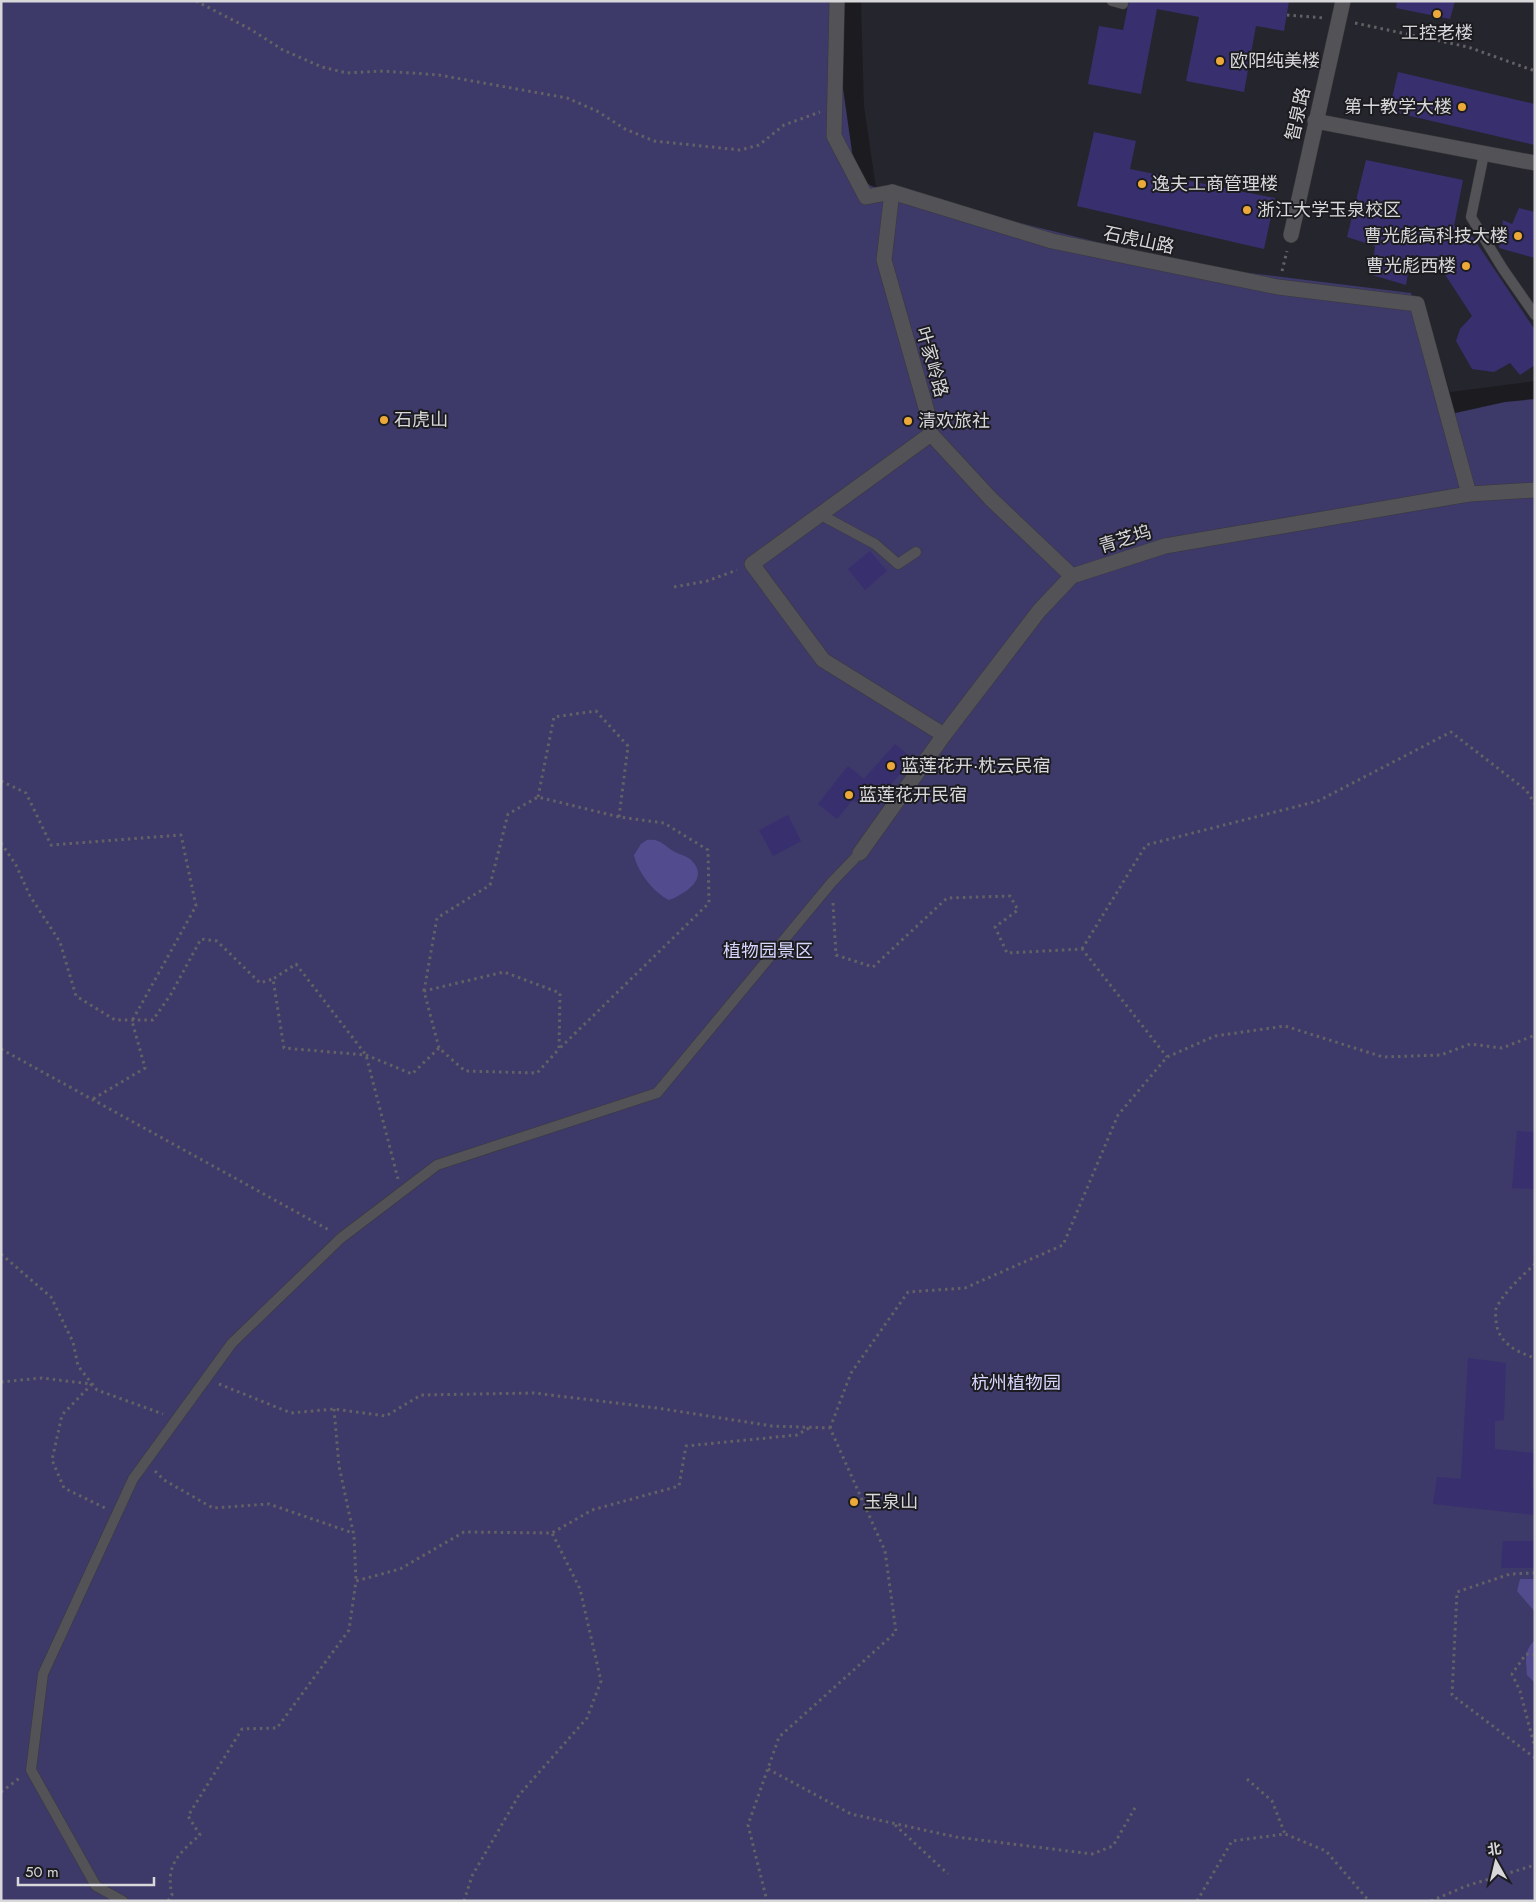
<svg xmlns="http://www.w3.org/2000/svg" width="1536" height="1902" font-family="Jost,'Noto Sans SC',sans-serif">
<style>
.built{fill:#25252e}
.green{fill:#3d3969}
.water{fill:#524c8f}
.building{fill:#382f6f}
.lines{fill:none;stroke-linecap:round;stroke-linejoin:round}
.lane-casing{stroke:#39393c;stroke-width:11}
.street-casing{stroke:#39393c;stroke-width:16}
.path{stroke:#626266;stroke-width:3;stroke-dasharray:2.5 4;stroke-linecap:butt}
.lane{stroke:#525257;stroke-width:10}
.street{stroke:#525257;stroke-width:15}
.poi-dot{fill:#eca93a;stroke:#1c1c20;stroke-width:2}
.labels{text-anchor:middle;stroke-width:4;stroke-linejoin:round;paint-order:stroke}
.poi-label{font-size:18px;fill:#d8d8db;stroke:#1c1c20;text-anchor:start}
.street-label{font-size:18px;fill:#d8d8db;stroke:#1c1c20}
.park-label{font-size:18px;fill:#d7d7ff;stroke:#1c1c20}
</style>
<rect width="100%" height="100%" fill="#1c1c20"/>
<polygon class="built" points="861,1 1535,1 1535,381 1450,392 1422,298 1272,280 1044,231 876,188 864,106"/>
<polygon class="green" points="1,1 837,1 836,39 855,173 871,186 1194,266 1411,293 1442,416 1505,402 1535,399 1535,1901 1,1901"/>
<g class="water">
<path d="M647 840C661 838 664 846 675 852 680 855 688 856 692 861 710 879 683 895 669 900 654 893 637 871 634 855L641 844Z"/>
<polygon points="1520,1579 1535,1579 1535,1612 1517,1591"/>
<path d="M1535 1640V1683L1527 1675C1526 1660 1524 1650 1535 1640Z"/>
</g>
<g class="building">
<polygon points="1129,1 1289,1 1284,31 1256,26 1244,92 1186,81 1199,17 1157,9 1141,94 1088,84 1099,26 1123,30"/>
<polygon points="1397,1 1455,1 1450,19 1396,8"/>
<polygon points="1398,72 1535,104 1535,145 1389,111"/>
<polygon points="1094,132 1136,141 1130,169 1275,198 1264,249 1077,206"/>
<polygon points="1366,160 1463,180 1454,226 1470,233 1535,330 1535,365 1520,375 1510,363 1494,372 1472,369 1456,341 1460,329 1472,316 1435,259 1411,255 1406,285 1372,275 1375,246 1347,237"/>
<polygon points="1519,208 1535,212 1535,258 1499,248 1503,220 1512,224"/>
<polygon points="870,551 887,571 865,590 848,569"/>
<polygon points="895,744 913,759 887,789 881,784 865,804 852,801 837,819 818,804 848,766 864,779"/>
<polygon points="788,815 801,841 773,856 759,830"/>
<polygon points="1517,1131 1535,1132 1535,1189 1512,1188"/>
<polygon points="1468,1358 1506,1363 1504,1420 1495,1421 1495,1449 1534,1453 1532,1488 1535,1488 1535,1515 1433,1504 1437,1477 1461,1479"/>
<polygon points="1503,1541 1535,1541 1535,1568 1501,1568"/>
</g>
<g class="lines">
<defs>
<g id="lane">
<polyline points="1112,1 1123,4"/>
<polyline points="1484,154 1471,217 1503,269 1535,315"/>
<polyline points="821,515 875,544 898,564 916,552"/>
<polyline points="123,1901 96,1886 31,1770 43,1674 133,1479 232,1343 341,1238 437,1165 657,1093 832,882 860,853"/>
</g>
<g id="street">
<polyline points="837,1 834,136 866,197 892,192 1052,241 1278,287 1417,304 1469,494"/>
<polyline points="1315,121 1535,163"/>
<polyline points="892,192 884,260 930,422 931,434 991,499 1072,576"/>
<polyline points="1291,235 1343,1"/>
<polyline points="931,434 752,564 823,660 944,735"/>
<polyline points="860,853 944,735 1039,611 1072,576 1165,546 1469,494 1535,490"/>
</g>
</defs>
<use href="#lane" class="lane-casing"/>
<use href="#street" class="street-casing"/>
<g class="path">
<polyline points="196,1 250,29 283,50 322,67 347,73 383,71 439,75 567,98 597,111 625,129 654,141 740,150 759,145 784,125 820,112"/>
<polyline points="1287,15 1324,18"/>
<polyline points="1355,23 1468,47 1535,71"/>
<polyline points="1282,271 1287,251"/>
<polyline points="674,587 707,581 737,570"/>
<polyline points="1,781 26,793 51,845 181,835 196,906 132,1021 145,1068 93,1099"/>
<polyline points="538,797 554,717 596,711 628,746 619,817"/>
<polyline points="1,843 16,865 30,896 60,942 76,996 115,1020 153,1020 171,994 201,939 217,941 260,983 273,979"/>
<polyline points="833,903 836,955 873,967 947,898 1010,896 1018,910 995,927 1007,953 1082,949 1167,1057"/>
<polyline points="1082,949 1146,845 1318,801 1451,732 1526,790 1535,804"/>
<polyline points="424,991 437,918 490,885 508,814 538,797 619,817 664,823 708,850 709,903 559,1049"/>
<polyline points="1,1049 329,1230"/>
<polyline points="398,1179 366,1055 296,964 273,979 284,1048 366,1055 412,1074 439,1048 465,1071 537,1073 559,1049 560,993 504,972 424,991 439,1048"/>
<polyline points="1,1254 51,1297 73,1342 78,1366 97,1390 163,1414"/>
<path d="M1535 1264C1523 1275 1502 1294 1496 1309 1495 1312 1496 1317 1496 1320 1497 1342 1516 1352 1535 1358"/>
<polyline points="1,1382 42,1378 91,1384"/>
<polyline points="92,1384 62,1415 52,1460 64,1488 105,1508"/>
<polyline points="219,1384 291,1413 334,1409 386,1416 421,1395 534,1393 657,1408 772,1426 830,1428 885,1551 896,1632 779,1737 748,1825 767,1901"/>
<polyline points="334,1409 339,1466 354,1536 356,1581"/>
<polyline points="830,1428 851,1373 908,1292 965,1288 1063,1245 1118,1115 1167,1057 1215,1036 1285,1026 1383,1057 1441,1055 1470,1044 1502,1048 1533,1036"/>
<polyline points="155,1471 164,1480 213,1508 269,1504 353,1533"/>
<polyline points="1535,1573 1510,1574 1457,1592 1452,1695 1535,1758"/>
<polyline points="1535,1655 1526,1654 1512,1674 1520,1691 1535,1748"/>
<polyline points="768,1769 851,1814 956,1837 1092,1854 1113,1846 1136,1806"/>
<polyline points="1247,1779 1272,1801 1285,1834"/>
<polyline points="1,1792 21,1777"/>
<polyline points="895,1825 948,1874"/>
<path d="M168 1901 172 1895C165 1865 179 1853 200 1835L188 1816 242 1729 277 1728 349 1630 356 1581 400 1569 464 1532 552 1533 592 1510 679 1486 686 1446 797 1435 809 1428"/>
<polyline points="464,1901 472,1876 519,1795 587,1718 601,1681 580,1589 552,1533"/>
<polyline points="1197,1901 1232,1841 1285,1834 1326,1851 1369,1901"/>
<polyline points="1431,1901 1466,1886 1535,1865"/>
</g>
<use href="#lane" class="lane"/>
<use href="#street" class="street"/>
</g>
<g class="poi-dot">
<circle cx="1437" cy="14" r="5"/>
<circle cx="1220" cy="61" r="5"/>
<circle cx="1462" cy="107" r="5"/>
<circle cx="1142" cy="184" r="5"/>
<circle cx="1247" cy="210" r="5"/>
<circle cx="1518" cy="236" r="5"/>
<circle cx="1466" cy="266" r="5"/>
<circle cx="384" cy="420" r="5"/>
<circle cx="908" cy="421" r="5"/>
<circle cx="891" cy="766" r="5"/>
<circle cx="849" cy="795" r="5"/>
<circle cx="854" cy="1502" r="5"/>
</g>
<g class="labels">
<g class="poi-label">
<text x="1437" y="39" text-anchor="middle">工控老楼</text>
<text x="1230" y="67">欧阳纯美楼</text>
<text x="1452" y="113" text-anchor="end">第十教学大楼</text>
<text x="1152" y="190">逸夫工商管理楼</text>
<text x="1257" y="216">浙江大学玉泉校区</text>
<text x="1508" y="242" text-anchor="end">曹光彪高科技大楼</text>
<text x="1456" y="272" text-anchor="end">曹光彪西楼</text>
<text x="394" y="426">石虎山</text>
<text x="918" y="427">清欢旅社</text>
<text x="901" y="772">蓝莲花开·枕云民宿</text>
<text x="859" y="801">蓝莲花开民宿</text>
<text x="864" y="1508">玉泉山</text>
</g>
<g class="street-label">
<text transform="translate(1298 114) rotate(-77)" y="6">智泉路</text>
<text transform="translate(1139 240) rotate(12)" y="6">石虎山路</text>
<text transform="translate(932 362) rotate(74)" y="6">叶家岭路</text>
<text transform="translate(1125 539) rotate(-17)" y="6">青芝坞</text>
</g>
<g class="park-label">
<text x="768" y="957">植物园景区</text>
<text x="1016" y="1389">杭州植物园</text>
</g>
</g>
<rect width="1536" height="1902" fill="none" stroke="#d8d8db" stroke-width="5"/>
<g transform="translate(1496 1862) rotate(352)" stroke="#1c1c20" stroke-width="4" paint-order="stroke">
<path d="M0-4L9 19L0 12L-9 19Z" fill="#d8d8db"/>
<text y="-8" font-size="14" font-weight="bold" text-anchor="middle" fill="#d8d8db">北</text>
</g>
<path d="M18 1877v8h136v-8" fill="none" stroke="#d8d8db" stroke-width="2.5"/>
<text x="25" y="1877" font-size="15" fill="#d8d8db" stroke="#1c1c20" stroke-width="4" paint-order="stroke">50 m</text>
</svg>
